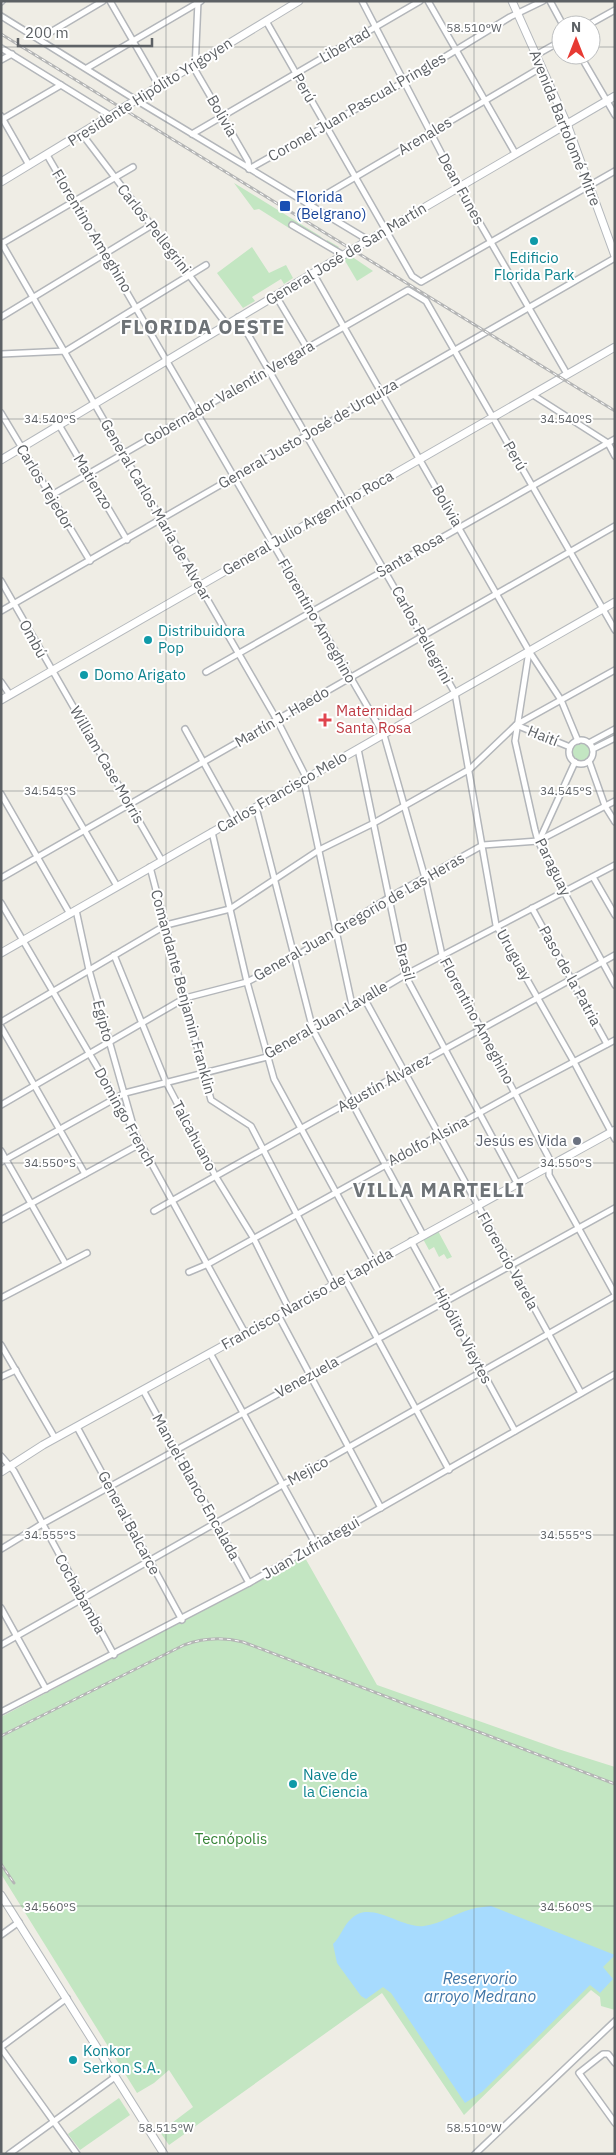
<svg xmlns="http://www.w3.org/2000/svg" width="616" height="2155" font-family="'IBM Plex Sans',sans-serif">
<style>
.green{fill:#c3e6c2}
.water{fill:#a7dbfe}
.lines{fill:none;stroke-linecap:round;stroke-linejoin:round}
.street-casing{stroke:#b3b6ba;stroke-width:8}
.secondary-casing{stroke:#b4b8bc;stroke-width:9}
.street{stroke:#fff;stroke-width:5}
.secondary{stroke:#fff;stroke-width:7}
.rail-casing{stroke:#b4b5b5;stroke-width:3}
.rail{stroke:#fff;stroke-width:1;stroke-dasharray:4;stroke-linecap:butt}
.ticks{fill:none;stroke:#5d6165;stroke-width:1;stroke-opacity:0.45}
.transit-dot{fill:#1a4fb4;stroke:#fff;stroke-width:2}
.culture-dot{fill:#0f9aa8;stroke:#fff;stroke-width:2}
.health-dot{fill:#e0444e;stroke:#fff;stroke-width:2}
.worship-dot{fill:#6b7280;stroke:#fff;stroke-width:2}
.labels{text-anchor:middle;stroke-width:4;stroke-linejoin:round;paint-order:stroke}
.street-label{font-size:15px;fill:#5d6165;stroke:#fff}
.transit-label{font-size:15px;fill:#164399;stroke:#fff;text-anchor:start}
.culture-label{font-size:15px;fill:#0d838f;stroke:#fff;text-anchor:start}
.health-label{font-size:15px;fill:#be3a42;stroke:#fff;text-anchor:start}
.worship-label{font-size:15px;fill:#5b616d;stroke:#fff;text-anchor:end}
.park-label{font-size:15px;fill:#368437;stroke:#fff}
.water-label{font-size:16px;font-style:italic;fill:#4076a7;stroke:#fff}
.district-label{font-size:20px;font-weight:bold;letter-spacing:1px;fill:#6e7377;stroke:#fff}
.ticks-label{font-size:12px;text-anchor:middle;fill:#5d6165;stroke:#fff;stroke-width:4;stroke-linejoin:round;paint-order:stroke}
</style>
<rect width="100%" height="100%" fill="#efede5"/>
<g class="green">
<polygon points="234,183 320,236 326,242 327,240 339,247 336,250 292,222 289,228 259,209 254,210"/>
<polygon points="252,247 269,273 286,265 293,278 284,284 281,279 252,297 255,301 243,308 217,273"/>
<polygon points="351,256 373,271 357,281 344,259"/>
<circle cx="581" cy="752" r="10"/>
<polygon points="438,1231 452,1257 447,1259 444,1254 439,1257 434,1247 429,1250 423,1239"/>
<polygon points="304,1556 377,1685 558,1749 615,1767 615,2010 601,2006 600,1997 591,1990 464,2115 382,1993 169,2145 160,2132 193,2107 169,2070 154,2083 137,2093 1,1874 1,1717"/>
<polygon points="119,2098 130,2115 80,2150 68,2134"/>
</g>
<path class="water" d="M491 1906 615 1955 603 1967 613 1979 600 1993 590 1985 482 2092 465 2103 391 1993 383 1987 366 1999 361 1996 337 1963 333 1944C340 1938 343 1926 351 1919 371 1899 401 1929 424 1926 441 1924 456 1913 472 1909 478 1907 485 1907 491 1906Z"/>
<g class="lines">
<defs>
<g id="street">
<polyline points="110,1 159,86"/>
<polyline points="198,1 195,70 248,161 249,169"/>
<polyline points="362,1 459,187 567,374"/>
<polyline points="428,1 515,153"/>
<polyline points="550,1 563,25"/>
<polyline points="1,2 2,1"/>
<polyline points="1,16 136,100 368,240"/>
<polyline points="266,21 412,276 421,282 615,171"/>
<polyline points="588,25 615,10"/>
<polyline points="39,39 103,1"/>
<polyline points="1,48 111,116"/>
<polyline points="536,55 561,41"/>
<polyline points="580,55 615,115"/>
<polyline points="1,60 12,54"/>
<polyline points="87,68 201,1"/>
<polyline points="1,116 29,165"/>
<polyline points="1,120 61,85"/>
<polyline points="82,134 227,325"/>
<polyline points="192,134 420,1"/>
<polyline points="47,155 384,735 425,878 442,955 549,1158 549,1175 615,1294"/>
<polyline points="249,169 404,82 510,17 543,1"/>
<polyline points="308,205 542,67"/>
<polyline points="292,225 343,255"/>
<polyline points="1,242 277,720 305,775 305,786 352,1005"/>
<polyline points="1,244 133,167"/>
<polyline points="313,273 529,651 561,700 578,741"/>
<polyline points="276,296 307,348"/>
<polyline points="1,317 152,225"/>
<polyline points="238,317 455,693 496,925 574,1062 615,1139"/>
<polyline points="1,354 66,351 206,265"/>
<polyline points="533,395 608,443 615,456"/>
<polyline points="1,413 90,561"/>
<polyline points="59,425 127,540"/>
<polyline points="50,496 408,290 426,301 615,630"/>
<polyline points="1,581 162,861"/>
<polyline points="1,611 615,258"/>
<polyline points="529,651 515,741 535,830 538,841 564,892 615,985"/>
<polyline points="206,672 615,439"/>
<polyline points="1,682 10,695"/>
<polyline points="516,725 570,747"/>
<polyline points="185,729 235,819"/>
<circle cx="581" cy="752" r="12"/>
<polyline points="589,743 615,729"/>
<polyline points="358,749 405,975 517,1183"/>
<polyline points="593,749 615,738"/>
<polyline points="589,761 605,806 615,822"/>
<polyline points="1,794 70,914"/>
<polyline points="65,797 117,886"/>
<polyline points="256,807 313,1030 423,1235"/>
<polyline points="212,832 247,982 274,1079 374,1262"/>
<polyline points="539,841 575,762"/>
<polyline points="150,867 211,1100 251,1126 333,1284"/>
<polyline points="593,877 615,915"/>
<polyline points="1,878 615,526"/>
<polyline points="1,903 116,1099 245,1333"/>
<polyline points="532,908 607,1044"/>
<polyline points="76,910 89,970 133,1125"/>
<polyline points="114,955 166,1082 216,1177 254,1239 289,1309"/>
<polyline points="364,998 581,1393"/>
<polyline points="1,1022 166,925 230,909 319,850 372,824 470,769 516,725 615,670"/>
<polyline points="1,1027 85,1174"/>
<polyline points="1,1105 185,998 247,982 295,957 390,897 483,845 538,841 615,801"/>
<polyline points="1,1151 65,1263"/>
<polyline points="1,1162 125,1093 267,1057 405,975 615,865"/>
<path d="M154 1211C307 1124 461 1041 615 955"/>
<polyline points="1,1220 140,1144"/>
<polyline points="411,1241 515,1431"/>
<polyline points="189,1272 208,1264 515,1093 615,1040"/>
<polyline points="345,1279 449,1470"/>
<polyline points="1,1298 87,1253"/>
<polyline points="278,1315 381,1508"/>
<polyline points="1,1345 55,1438"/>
<polyline points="210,1353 316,1545"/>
<polyline points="1,1377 16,1370"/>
<polyline points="143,1390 249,1583"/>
<polyline points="77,1427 182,1620"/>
<polyline points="1,1456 14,1471 114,1655"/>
<polyline points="1,1549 42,1524 615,1208"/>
<polyline points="1,1608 46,1689"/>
<polyline points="1,1645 615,1296"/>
<polyline points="1,1712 249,1583 615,1374"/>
<polyline points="1,1935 19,1922"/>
<polyline points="1,2047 67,1998"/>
<polyline points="1,2048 77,2154"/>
<polyline points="615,2063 608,2054 603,2054 579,2073 615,2123"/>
<polyline points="9,2154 115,2077"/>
<polyline points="475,2154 615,2021"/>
</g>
<g id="secondary">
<polyline points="512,1 567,124 615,256"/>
<polyline points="1,182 299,1"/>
<polyline points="1,460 355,248 615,96"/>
<polyline points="1,700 615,347"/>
<polyline points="1,953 615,602"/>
<polyline points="1,1472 43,1445 615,1130"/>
<polyline points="1,1895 164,2154"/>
</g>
</defs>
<use href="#street" class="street-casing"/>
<use href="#secondary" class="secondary-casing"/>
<use href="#street" class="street"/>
<use href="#secondary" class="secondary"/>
<defs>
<g id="rail">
<polyline points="1,34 615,411"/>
<path d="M1 1736 184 1645C203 1638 223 1637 243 1642L615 1784"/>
<polyline points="1,1864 14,1883"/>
</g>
</defs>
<use href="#rail" class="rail-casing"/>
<use href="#rail" class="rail"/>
</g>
<path class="ticks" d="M166 1V2154M474 1V2154M1 47H561M591 47H615M1 419H615M1 791H615M1 1163H615M1 1535H615M1 1906H615"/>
<rect class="transit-dot" x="279" y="200" width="12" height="12" rx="2.5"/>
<g class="culture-dot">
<circle cx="534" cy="241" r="5"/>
<circle cx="148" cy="640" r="5"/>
<circle cx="84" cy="675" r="5"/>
<circle cx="293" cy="1784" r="5"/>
<circle cx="73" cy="2060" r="5"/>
</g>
<path class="health-dot" d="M322.5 712.5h5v5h5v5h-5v5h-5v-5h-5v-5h5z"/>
<circle class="worship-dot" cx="577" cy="1141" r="5"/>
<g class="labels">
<g class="street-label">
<text transform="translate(345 45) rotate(-30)" y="5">Libertad</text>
<text transform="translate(304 88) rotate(60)" y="5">Perú</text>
<text transform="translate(150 92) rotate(-32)" y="5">Presidente Hipólito Yrigoyen</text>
<text transform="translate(357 107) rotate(-30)" y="5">Coronel Juan Pascual Pringles</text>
<text transform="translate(222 116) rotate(60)" y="5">Bolivia</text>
<text transform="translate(565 128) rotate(68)" y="5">Avenida Bartolomé Mitre</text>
<text transform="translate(425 136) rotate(-31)" y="5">Arenales</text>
<text transform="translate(461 189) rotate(61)" y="5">Dean Funes</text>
<text transform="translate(154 229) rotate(52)" y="5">Carlos Pellegrini</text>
<text transform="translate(92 231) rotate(59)" y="5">Florentino Ameghino</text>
<text transform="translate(346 254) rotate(-31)" y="5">General José de San Martín</text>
<text transform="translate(229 393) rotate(-30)" y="5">Gobernador Valentín Vergara</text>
<text transform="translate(308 434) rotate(-30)" y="5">General Justo José de Urquiza</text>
<text transform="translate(515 456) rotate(60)" y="5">Perú</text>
<text transform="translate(93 482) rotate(59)" y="5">Matienzo</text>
<text transform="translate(45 487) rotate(59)" y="5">Carlos Tejedor</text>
<text transform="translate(447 506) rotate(60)" y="5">Bolivia</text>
<text transform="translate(156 510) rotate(60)" y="5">General Carlos María de Alvear</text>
<text transform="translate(308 523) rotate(-30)" y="5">General Julio Argentino Roca</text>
<text transform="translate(410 555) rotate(-30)" y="5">Santa Rosa</text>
<text transform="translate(317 621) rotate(60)" y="5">Florentino Ameghino</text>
<text transform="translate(422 635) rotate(61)" y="5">Carlos Pellegrini</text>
<text transform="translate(33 639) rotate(61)" y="5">Ombú</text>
<text transform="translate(282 717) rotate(-30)" y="5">Martín J. Haedo</text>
<text transform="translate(543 736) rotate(22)" y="5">Haití</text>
<text transform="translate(107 765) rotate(60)" y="5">William Case Morris</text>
<text transform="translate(282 792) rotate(-30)" y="5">Carlos Francisco Melo</text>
<text transform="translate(553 867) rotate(64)" y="5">Paraguay</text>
<text transform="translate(359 917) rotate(-30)" y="5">General Juan Gregorio de Las Heras</text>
<text transform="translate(514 955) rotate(61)" y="5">Uruguay</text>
<text transform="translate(405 962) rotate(74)" y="5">Brasil</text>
<text transform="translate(570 976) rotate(61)" y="5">Paso de la Patria</text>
<text transform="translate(183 992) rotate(75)" y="5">Comandante Benjamin Franklin</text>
<text transform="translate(326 1020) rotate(-30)" y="5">General Juan Lavalle</text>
<text transform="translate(103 1021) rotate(75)" y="5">Egipto</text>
<text transform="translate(477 1021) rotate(62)" y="5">Florentino Ameghino</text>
<text transform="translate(384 1083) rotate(-29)" y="5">Agustín Álvarez</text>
<text transform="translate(125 1117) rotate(61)" y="5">Domingo French</text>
<text transform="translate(194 1136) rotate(62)" y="5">Talcahuano</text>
<text transform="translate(428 1141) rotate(-28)" y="5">Adolfo Alsina</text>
<text transform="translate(508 1261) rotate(61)" y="5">Florencio Varela</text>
<text transform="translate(307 1299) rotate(-29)" y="5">Francisco Narciso de Laprida</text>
<text transform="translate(463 1336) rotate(62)" y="5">Hipólito Vieytes</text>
<text transform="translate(307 1377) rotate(-29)" y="5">Venezuela</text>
<text transform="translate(308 1471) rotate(-29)" y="5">Mejico</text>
<text transform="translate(196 1487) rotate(61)" y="5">Manuel Blanco Encalada</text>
<text transform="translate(129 1523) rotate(62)" y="5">General Balcarce</text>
<text transform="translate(311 1548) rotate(-30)" y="5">Juan Zufriategui</text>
<text transform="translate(80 1594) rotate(61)" y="5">Cochabamba</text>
</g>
<g class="transit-label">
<text x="296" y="202">Florida<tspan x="296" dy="17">(Belgrano)</tspan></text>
</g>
<g class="culture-label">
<text x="534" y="263" text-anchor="middle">Edificio<tspan x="534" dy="17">Florida Park</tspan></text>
<text x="158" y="636">Distribuidora<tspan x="158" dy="17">Pop</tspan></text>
<text x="94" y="680">Domo Arigato</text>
<text x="303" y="1780">Nave de<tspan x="303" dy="17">la Ciencia</tspan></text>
<text x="83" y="2056">Konkor<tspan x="83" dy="17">Serkon S.A.</tspan></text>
</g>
<g class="health-label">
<text x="336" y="716">Maternidad<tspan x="336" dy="17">Santa Rosa</tspan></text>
</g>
<g class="worship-label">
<text x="567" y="1146">Jesús es Vida</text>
</g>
<g class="park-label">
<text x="231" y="1844">Tecnópolis</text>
</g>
<g class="water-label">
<text x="480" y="1984">Reservorio<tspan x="480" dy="18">arroyo Medrano</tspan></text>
</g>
<g class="district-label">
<text x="203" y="334">FLORIDA OESTE</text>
<text x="439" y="1197">VILLA MARTELLI</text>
</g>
</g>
<g class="ticks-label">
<text x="474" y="32">58.510°W</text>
<text x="50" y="423">34.540°S</text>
<text x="566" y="423">34.540°S</text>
<text x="50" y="795">34.545°S</text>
<text x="566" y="795">34.545°S</text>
<text x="50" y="1167">34.550°S</text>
<text x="566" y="1167">34.550°S</text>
<text x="50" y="1539">34.555°S</text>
<text x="566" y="1539">34.555°S</text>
<text x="50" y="1911">34.560°S</text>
<text x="566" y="1911">34.560°S</text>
<text x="166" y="2132">58.515°W</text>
<text x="474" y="2132">58.510°W</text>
</g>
<rect width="616" height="2155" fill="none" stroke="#5d6165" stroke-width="5"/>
<g transform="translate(576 40)"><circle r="24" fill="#ffffff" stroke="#bec0c1"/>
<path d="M0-4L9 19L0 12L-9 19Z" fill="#e73a33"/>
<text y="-8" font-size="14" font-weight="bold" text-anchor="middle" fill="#5d6165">N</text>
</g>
<path d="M18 38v8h134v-8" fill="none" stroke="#5d6165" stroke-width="2.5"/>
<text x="25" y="38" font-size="15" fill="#5d6165" stroke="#ffffff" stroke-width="4" paint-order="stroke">200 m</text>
</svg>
